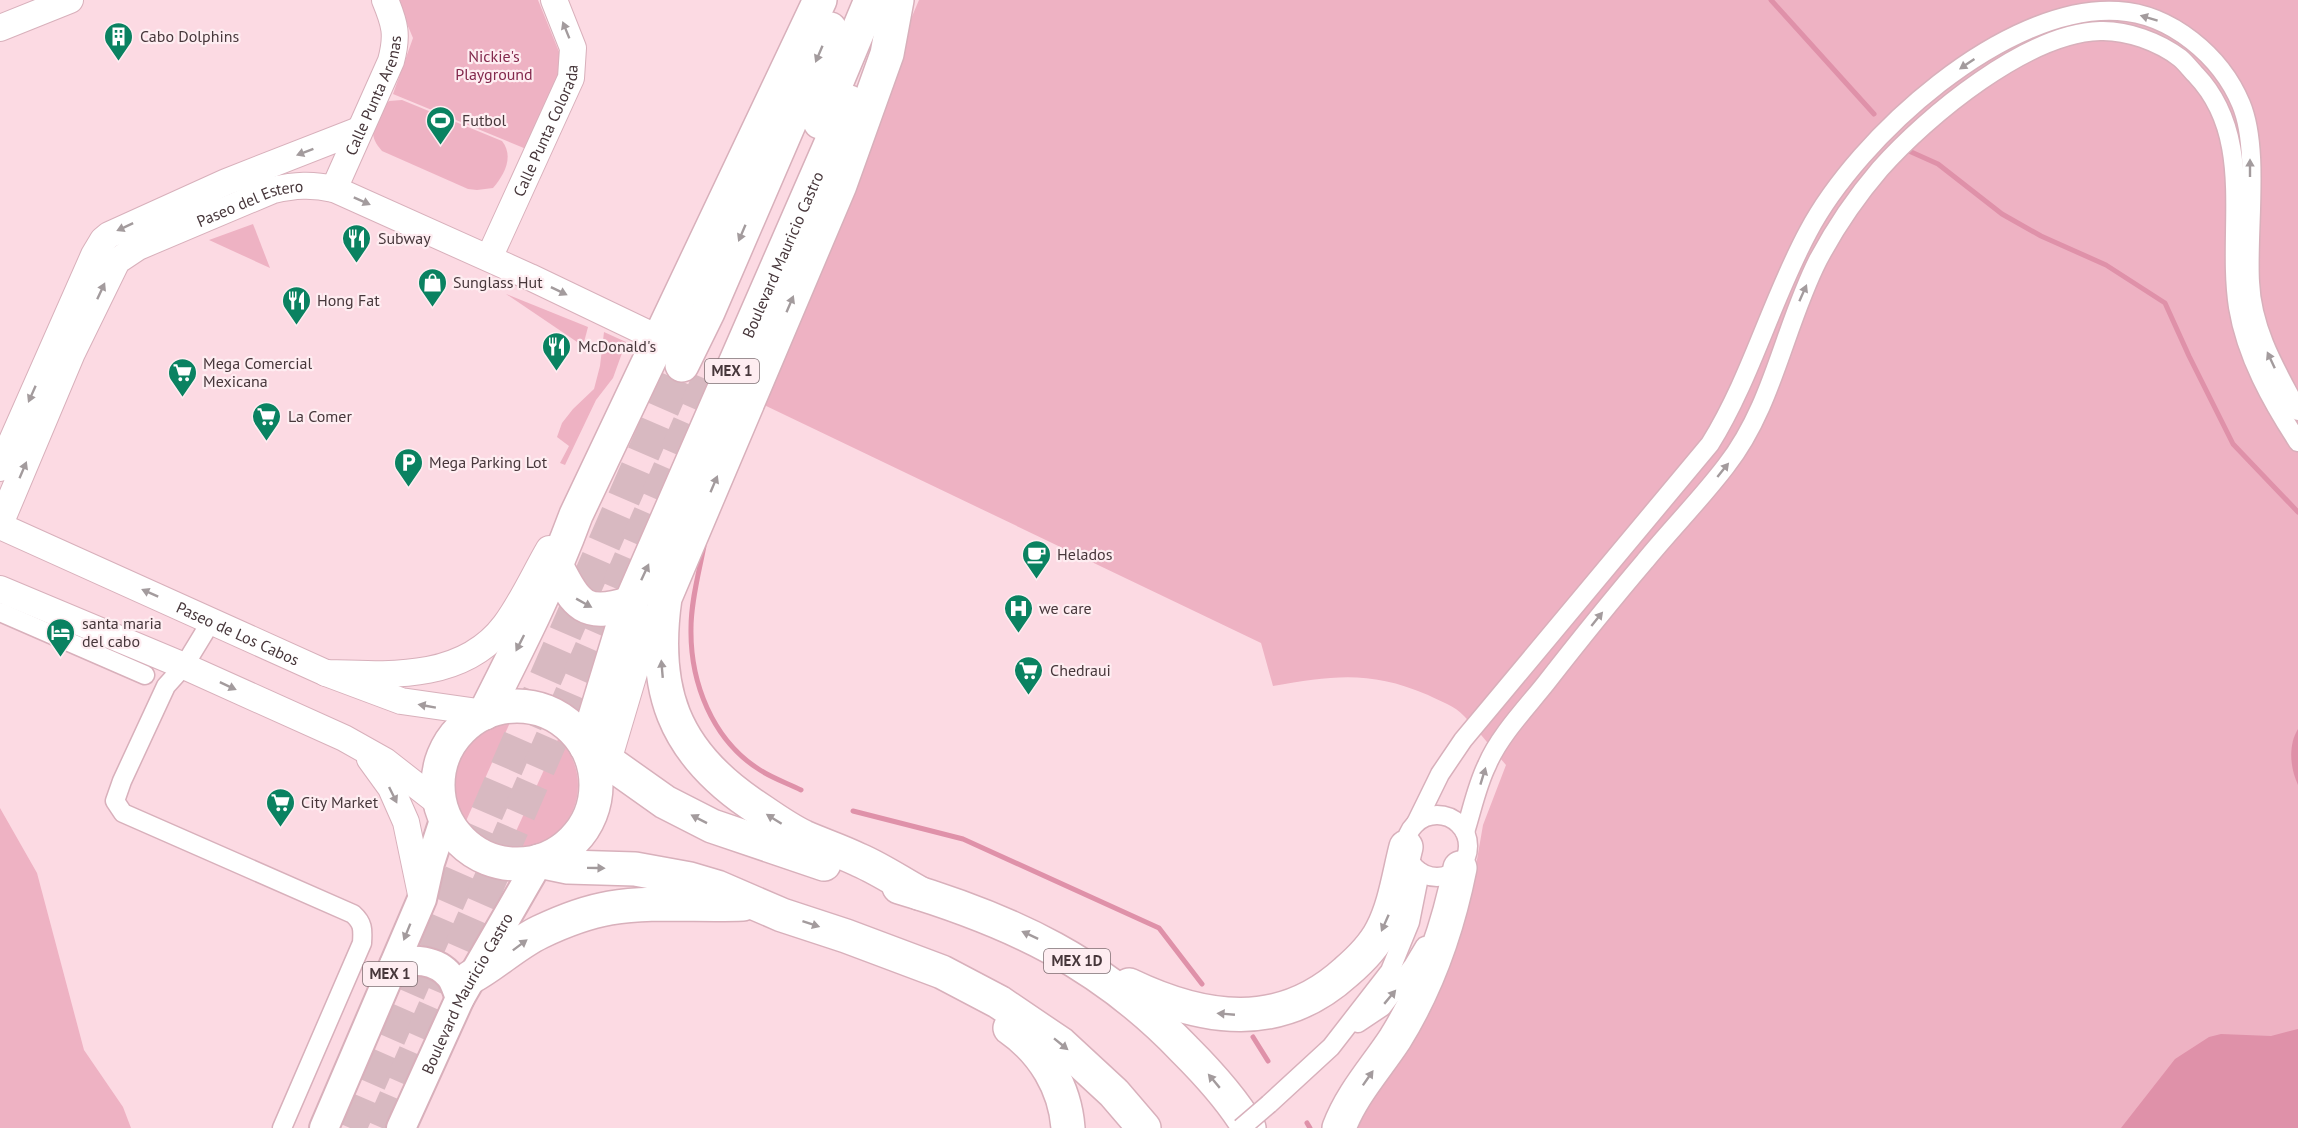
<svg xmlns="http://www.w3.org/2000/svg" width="2298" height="1128" font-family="'PT Sans',sans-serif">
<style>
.green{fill:#eeb2c3}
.water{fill:#df91a9}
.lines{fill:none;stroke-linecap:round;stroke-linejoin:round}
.stream{stroke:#df91a9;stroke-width:5}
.highway-tunnel{stroke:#d8b9c1;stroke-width:33;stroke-dasharray:33 16;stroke-linecap:butt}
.street-casing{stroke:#d8b0bb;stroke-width:21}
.secondary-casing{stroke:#d8b0bb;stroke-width:28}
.primary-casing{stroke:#d8b0bb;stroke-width:32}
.highway-casing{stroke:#d8b0bb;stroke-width:36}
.street{stroke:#fff;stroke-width:18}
.secondary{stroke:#fff;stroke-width:26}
.primary{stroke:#fff;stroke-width:28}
.highway{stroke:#fff;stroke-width:33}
.street-bridge-casing{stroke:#d8b0bb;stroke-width:21;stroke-linecap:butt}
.street-bridge{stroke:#fff;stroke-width:18}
.oneway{fill:#a39b9d}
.labels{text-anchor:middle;stroke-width:4.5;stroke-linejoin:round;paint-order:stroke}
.shield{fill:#feedf1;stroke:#7e6e72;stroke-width:1.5}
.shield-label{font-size:15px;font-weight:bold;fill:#47373b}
.poi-label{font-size:16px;fill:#47373b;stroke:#feedf1;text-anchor:start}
.park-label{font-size:16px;fill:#83284c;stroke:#feedf1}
.street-label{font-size:16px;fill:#47373b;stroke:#feedf1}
</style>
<rect width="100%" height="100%" fill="#fcdae3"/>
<g class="green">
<polygon points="397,0 538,0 566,69 531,151 393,94 413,38"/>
<path d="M919 0H2298V1128H1351L1474 877 1483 825 1506 765C1492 749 1479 731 1464 716 1455 706 1440 701 1428 695 1369 670 1333 676 1273 686L1261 643 762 404 872 110Z"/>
<path d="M402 100 502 141C514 156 505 174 493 188L477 190 468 189 382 151C365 133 374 117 389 101Z"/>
<polygon points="253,224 270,268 209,240"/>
<polygon points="506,294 588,327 583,346"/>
<polygon points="604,332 626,342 613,378 596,400 565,465 560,463 569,446 557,437 562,423 573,409 594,389 600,366"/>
<path d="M499 718H512L462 830C427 786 446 733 499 718Z"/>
<path d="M559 737C600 786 571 848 507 851Z"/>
<polygon points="0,808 37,873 84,1050 123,1107 131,1128 0,1128"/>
</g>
<g class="water">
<path d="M2298 729V785C2290 768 2288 745 2298 729Z"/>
<polygon points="2298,1029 2298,1128 2121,1128 2175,1059 2209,1037 2221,1034 2271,1036"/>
</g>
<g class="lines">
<g class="stream">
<polyline points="1771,0 1874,114"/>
<polyline points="1909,151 1938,164 2002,214 2041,236 2106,265 2165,303 2189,356 2233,444 2298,512"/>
<path d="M704 546C699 572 691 601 691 628 690 682 712 740 760 770 772 778 787 783 801 790"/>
<polyline points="853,811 963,839 1159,928 1202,984"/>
<polyline points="1253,1037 1268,1061"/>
<polyline points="1307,1123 1310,1128"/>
</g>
<g class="highway-tunnel">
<polyline points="350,1128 682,365"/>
<polyline points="382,1128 708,380"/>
</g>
<defs>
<g id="street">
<polyline points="0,612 145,675"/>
<path d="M212 620 184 666 166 686 122 781 115 801 123 813 353 914C363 923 363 929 362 943L282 1128"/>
<circle cx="1437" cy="846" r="31"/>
<path d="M1416 823 1440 774 1463 740 1710 444C1751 378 1771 301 1808 232 1858 137 2005 4 2118 11 2171 14 2221 56 2241 104 2260 149 2247 231 2250 282 2252 330 2276 370 2298 411"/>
<path d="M1465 832C1472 810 1477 785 1487 765 1499 736 1527 707 1546 683 1578 642 1611 601 1645 561 1671 529 1701 499 1726 466 1773 406 1784 327 1818 260 1835 228 1856 197 1880 169 1927 116 2027 33 2100 31 2127 30 2159 42 2180 58 2186 63 2191 70 2196 75 2256 138 2226 230 2238 307 2246 356 2272 402 2298 442"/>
<polyline points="1358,1023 1382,1007 1413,966 1425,946"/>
<polyline points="1269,1104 1331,1047 1390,971 1410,922 1420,872"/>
</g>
<g id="secondary">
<polyline points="0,28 70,0"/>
<path id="s1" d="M334 189 391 61C398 35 395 24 385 0"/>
<path id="s2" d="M489 258 571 78 573 48 554 0"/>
<polyline points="0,468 94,255 103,240 109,235 226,182 359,130"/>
<path id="s3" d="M0 524 72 353 117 261 138 247 273 190C295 185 312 184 334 189L530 277 649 334"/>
<path id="s4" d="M0 526 326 673 401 701 485 713"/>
<polyline points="0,589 184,666 344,738 385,761 440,804"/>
<path d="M326 673C389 675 463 681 505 625 521 604 535 573 549 549"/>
<polyline points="370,759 391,788 406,822 422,899"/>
<polyline points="608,761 643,643 660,609"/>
</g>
<g id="primary">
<path d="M394 965C412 957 437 960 450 976 455 982 457 991 460 998"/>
<polyline points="324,1128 422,899 430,863 445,817"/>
<path id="s5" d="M401 1128 460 998 539 861"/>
</g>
<g id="highway">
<path d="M897 0 887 54 840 185 665 598C652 689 673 750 750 803 768 815 785 828 804 837 822 845 841 851 859 860 880 869 899 882 919 893"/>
<polyline points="820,122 871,0"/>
<polyline points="682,365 708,312 830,29"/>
<path d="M556 565C577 606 584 618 631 603"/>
<circle cx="517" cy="785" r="79"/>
<path d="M485 713C518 648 551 583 576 515L820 0"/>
<path id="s6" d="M586 746 628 609 849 102"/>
<polyline points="586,746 665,802 712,826 824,864"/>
<polyline points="539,861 568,867 635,869 690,879 717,887 782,915 846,936 942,972 999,1002 1061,1044 1114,1093 1144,1128"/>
<path d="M899 887C1013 921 1102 963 1185 1050 1209 1074 1232 1099 1249 1128"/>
<path d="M471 977C495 964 515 944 540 932 561 922 587 912 610 908 653 901 699 906 743 904"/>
<path d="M1129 985C1204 1021 1280 1032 1346 972 1360 960 1374 946 1382 930 1395 905 1399 874 1406 847"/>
<path d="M1010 1028C1043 1051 1065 1087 1068 1128"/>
<path d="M1339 1128C1351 1095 1376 1068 1395 1039 1428 986 1448 928 1460 868"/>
</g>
</defs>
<use href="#street" class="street-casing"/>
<use href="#secondary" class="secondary-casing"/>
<use href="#primary" class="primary-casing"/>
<use href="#highway" class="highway-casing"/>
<use href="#street" class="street"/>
<use href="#secondary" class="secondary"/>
<use href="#primary" class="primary"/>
<use href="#highway" class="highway"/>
<defs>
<polyline id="street-bridge" points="1241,1128 1269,1104"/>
</defs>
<use href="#street-bridge" class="street-bridge-casing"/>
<use href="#street-bridge" class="street-bridge"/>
</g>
<defs><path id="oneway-solid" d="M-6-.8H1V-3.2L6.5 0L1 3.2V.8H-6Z" transform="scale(1.5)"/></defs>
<g class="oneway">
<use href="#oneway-solid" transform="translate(2149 18) rotate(-163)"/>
<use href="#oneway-solid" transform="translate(566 30) rotate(-112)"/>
<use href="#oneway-solid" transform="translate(819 54) rotate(113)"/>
<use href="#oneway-solid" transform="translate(1967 64) rotate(146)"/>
<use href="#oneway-solid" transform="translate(305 152) rotate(159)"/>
<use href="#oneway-solid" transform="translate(2250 168) rotate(-90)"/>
<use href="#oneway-solid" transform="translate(362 201) rotate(24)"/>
<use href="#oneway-solid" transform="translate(125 227) rotate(155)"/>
<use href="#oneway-solid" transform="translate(742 233) rotate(113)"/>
<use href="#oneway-solid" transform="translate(101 291) rotate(-65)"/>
<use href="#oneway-solid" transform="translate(559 291) rotate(26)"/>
<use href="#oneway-solid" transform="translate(1803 293) rotate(-66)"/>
<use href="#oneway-solid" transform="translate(790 304) rotate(-67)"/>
<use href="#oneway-solid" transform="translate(2271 360) rotate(-115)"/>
<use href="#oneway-solid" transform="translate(32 394) rotate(114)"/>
<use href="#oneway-solid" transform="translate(23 470) rotate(-67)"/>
<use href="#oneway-solid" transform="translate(1723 470) rotate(-51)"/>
<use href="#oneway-solid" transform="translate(714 484) rotate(-67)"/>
<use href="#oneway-solid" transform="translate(645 572) rotate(-65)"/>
<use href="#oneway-solid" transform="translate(150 593) rotate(-156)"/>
<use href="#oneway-solid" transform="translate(584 603) rotate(29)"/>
<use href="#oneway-solid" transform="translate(1597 619) rotate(-51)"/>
<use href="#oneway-solid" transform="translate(520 643) rotate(117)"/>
<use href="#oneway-solid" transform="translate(662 669) rotate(-95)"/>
<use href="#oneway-solid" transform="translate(228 686) rotate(25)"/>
<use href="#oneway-solid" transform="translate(427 706) rotate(-170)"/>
<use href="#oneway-solid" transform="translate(1483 776) rotate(-73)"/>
<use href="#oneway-solid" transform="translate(393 795) rotate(64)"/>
<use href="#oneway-solid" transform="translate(699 819) rotate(-153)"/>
<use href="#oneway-solid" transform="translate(774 819) rotate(-148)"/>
<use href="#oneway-solid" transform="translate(596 868) rotate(1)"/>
<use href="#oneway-solid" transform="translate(1385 923) rotate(114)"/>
<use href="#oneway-solid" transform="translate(811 924) rotate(18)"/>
<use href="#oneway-solid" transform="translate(407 932) rotate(112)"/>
<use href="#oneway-solid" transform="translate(1030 935) rotate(-155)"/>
<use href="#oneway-solid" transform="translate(520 945) rotate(-37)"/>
<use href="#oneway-solid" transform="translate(1390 997) rotate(-50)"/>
<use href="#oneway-solid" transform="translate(1226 1014) rotate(-175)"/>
<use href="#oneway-solid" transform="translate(1061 1044) rotate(39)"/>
<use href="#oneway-solid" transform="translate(1368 1078) rotate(-55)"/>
<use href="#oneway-solid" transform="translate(1214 1081) rotate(-130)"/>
</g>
<defs>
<symbol id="building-pin" viewBox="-11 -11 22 30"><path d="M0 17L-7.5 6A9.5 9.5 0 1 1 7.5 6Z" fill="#0a8261" stroke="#feedf1"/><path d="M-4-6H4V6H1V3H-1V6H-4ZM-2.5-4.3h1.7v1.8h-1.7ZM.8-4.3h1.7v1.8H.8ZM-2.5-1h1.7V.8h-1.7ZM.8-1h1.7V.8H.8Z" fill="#fff"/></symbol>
<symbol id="stadium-pin" viewBox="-11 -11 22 30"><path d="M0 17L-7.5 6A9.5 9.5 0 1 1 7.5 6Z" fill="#0a8261" stroke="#feedf1"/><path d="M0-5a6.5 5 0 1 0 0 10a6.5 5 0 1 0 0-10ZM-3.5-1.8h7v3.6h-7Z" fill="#fff"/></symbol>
<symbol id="restaurant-pin" viewBox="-11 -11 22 30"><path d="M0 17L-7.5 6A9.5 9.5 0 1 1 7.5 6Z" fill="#0a8261" stroke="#feedf1"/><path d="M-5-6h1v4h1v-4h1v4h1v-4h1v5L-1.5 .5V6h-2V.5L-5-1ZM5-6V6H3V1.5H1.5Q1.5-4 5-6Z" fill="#fff"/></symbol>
<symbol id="shop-pin" viewBox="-11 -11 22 30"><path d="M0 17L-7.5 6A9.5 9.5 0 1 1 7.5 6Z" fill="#0a8261" stroke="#feedf1"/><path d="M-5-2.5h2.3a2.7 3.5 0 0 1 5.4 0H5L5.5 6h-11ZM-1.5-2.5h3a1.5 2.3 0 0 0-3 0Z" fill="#fff"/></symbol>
<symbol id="supermarket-pin" viewBox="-11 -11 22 30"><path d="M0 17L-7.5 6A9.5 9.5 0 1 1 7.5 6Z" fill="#0a8261" stroke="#feedf1"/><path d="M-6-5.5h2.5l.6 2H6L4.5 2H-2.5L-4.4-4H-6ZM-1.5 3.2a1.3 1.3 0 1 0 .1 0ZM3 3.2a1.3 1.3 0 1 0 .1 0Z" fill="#fff"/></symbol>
<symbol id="parking-pin" viewBox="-11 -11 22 30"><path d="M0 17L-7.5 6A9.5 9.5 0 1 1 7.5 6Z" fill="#0a8261" stroke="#feedf1"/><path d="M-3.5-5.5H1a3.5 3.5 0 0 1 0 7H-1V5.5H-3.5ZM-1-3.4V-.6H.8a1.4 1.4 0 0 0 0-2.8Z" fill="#fff"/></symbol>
<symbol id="cafe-pin" viewBox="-11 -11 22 30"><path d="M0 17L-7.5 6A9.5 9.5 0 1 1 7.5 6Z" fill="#0a8261" stroke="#feedf1"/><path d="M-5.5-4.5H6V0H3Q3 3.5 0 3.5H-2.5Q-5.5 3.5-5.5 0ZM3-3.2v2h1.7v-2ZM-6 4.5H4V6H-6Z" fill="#fff"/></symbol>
<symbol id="hospital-pin" viewBox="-11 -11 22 30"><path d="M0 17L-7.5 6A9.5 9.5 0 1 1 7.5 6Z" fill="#0a8261" stroke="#feedf1"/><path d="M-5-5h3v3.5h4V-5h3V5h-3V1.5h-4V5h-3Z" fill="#fff"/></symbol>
<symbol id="hotel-pin" viewBox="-11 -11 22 30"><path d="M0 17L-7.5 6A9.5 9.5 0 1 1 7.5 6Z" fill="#0a8261" stroke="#feedf1"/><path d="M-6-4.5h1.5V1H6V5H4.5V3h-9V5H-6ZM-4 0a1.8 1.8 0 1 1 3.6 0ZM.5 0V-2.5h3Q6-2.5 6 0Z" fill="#fff"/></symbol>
</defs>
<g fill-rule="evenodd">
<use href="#building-pin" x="102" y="20" width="33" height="45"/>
<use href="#stadium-pin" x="424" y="104" width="33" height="45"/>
<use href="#restaurant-pin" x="340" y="222" width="33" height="45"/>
<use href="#shop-pin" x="416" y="266" width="33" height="45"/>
<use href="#restaurant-pin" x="280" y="284" width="33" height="45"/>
<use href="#restaurant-pin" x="540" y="330" width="33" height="45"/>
<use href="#supermarket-pin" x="166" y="356" width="33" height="45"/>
<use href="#supermarket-pin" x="250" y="400" width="33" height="45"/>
<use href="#parking-pin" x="392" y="446" width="33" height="45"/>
<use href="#cafe-pin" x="1020" y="538" width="33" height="45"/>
<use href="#hospital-pin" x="1002" y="592" width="33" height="45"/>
<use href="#hotel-pin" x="44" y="616" width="33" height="45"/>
<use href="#supermarket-pin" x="1012" y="654" width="33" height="45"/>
<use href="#supermarket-pin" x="264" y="786" width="33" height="45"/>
</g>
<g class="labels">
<g class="shield">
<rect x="705" y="359" width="54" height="24" rx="4.5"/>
<rect x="1044" y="949" width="66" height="24" rx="4.5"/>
<rect x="363" y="962" width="54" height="24" rx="4.5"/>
</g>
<g class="shield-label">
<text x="732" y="376">MEX 1</text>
<text x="1077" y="966">MEX 1D</text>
<text x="390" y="979">MEX 1</text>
</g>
<g class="poi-label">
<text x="140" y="42">Cabo Dolphins</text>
<text x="462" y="126">Futbol</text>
<text x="378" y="244">Subway</text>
<text x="453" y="288">Sunglass Hut</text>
<text x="317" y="306">Hong Fat</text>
<text x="578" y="352">McDonald's</text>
<text x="203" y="369">Mega Comercial<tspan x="203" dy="18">Mexicana</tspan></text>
<text x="288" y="422">La Comer</text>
<text x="429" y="468">Mega Parking Lot</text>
<text x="1057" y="560">Helados</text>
<text x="1039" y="614">we care</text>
<text x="82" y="629">santa maria<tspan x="82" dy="18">del cabo</tspan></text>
<text x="1050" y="676">Chedraui</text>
<text x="301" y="808">City Market</text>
</g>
<g class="park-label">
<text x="494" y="62">Nickie's<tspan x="494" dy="18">Playground</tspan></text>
</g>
<g class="street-label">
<text dy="6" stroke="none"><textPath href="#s1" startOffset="102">Calle Punta Arenas</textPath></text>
<text dy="6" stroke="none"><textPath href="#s2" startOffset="140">Calle Punta Colorada</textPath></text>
<text dy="6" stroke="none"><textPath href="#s3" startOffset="434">Paseo del Estero</textPath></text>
<text dy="6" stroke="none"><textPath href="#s6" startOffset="530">Boulevard Mauricio Castro</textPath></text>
<text dy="6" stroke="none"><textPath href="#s4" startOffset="261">Paseo de Los Cabos</textPath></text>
<text dy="6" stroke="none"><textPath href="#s5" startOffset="150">Boulevard Mauricio Castro</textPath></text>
</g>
</g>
</svg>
